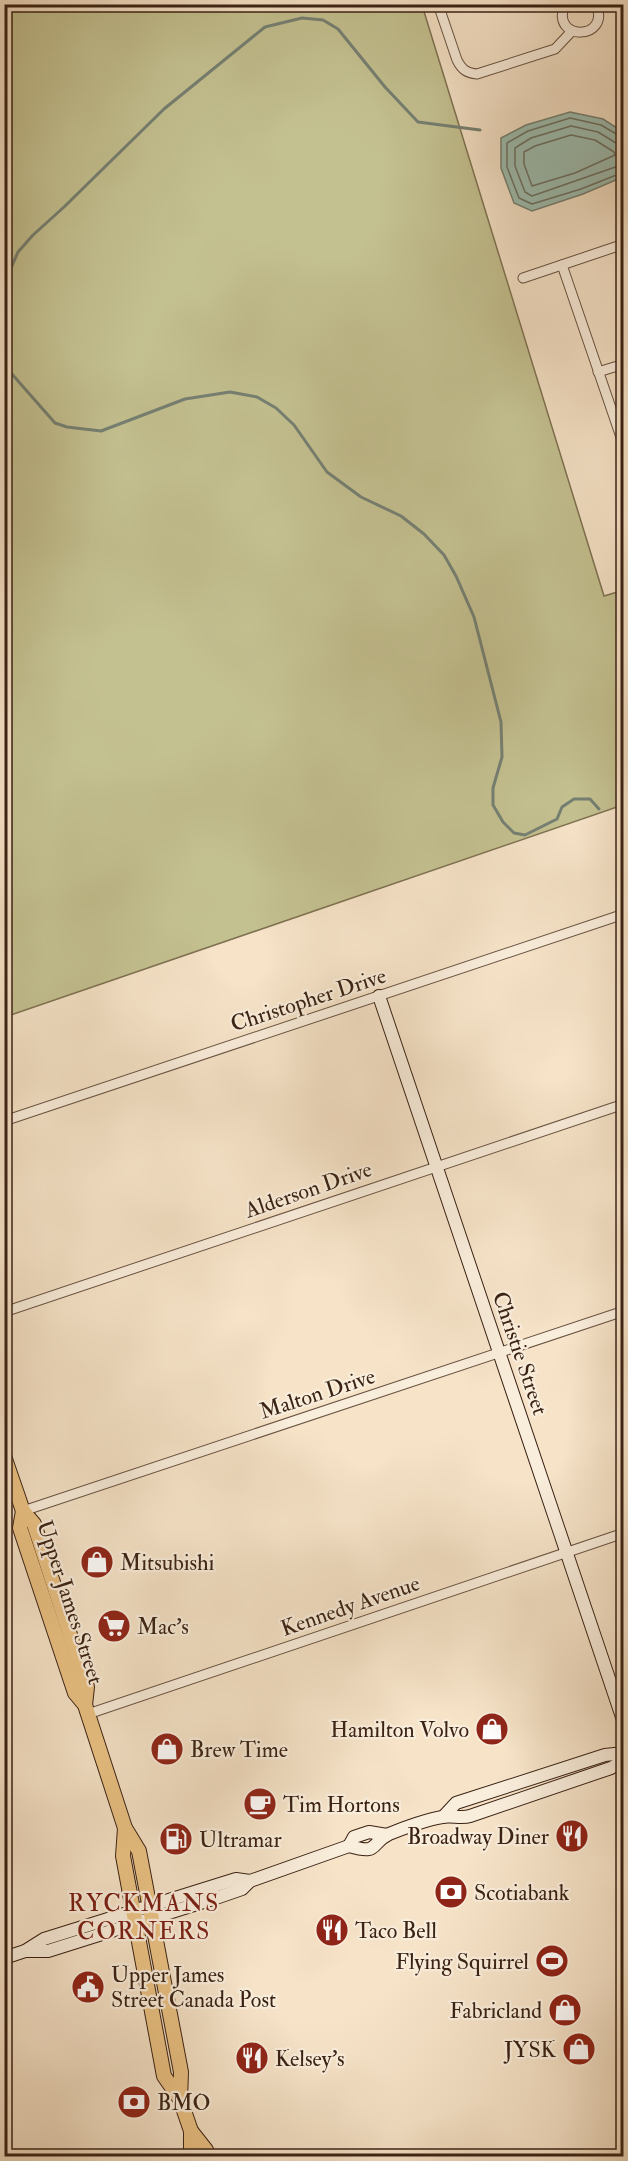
<svg xmlns="http://www.w3.org/2000/svg" width="628" height="2161" font-family="'IM FELL Double Pica',serif">
<style>
.green{fill:#c4c191;stroke:#7f7252;stroke-width:1.5}
.water{fill:#9dbeb2;stroke:#758073;stroke-width:1.5}
.lines{fill:none;stroke-linecap:round;stroke-linejoin:round}
.shore{stroke:#6c7063;stroke-width:1.5}
.stream{stroke:#758073;stroke-width:3}
.street-casing{stroke:#695241;stroke-width:11}
.secondary-casing{stroke:#3a2214;stroke-width:14}
.primary-casing{stroke:#3a2214;stroke-width:16}
.street{stroke:#f9eddb;stroke-width:9}
.secondary{stroke:#f9eddb;stroke-width:12}
.primary{stroke:#ebc284;stroke-width:14}
.labels{text-anchor:middle;stroke-width:4.5;stroke-linejoin:round;paint-order:stroke}
.street-label{font-size:22px;fill:#3a2214;stroke:#f9eddb}
.poi-label{font-size:22px;fill:#3a2214;stroke:#f9eddb;text-anchor:start}
.neighbourhood-label{font-size:24px;letter-spacing:1.5px;fill:#7a1f14;stroke:#f9eddb}
</style>
<rect width="100%" height="100%" fill="#f6e3c8"/>
<filter id="stains"><feTurbulence type="fractalNoise" baseFrequency=".00333" numOctaves="4"/><feColorMatrix values="0 0 0 0 .2 0 0 0 0 .09 0 0 0 0 .02 0 0 0 .5 -.17"/></filter>
<radialGradient id="worn" r=".72"><stop offset=".6" stop-color="#630" stop-opacity="0"/><stop offset="1" stop-color="#630" stop-opacity=".3"/></radialGradient>
<polygon class="green" points="4,5 422,5 604,596 624,590 623,805 5,1017"/>
<polygon class="water" points="570,112 603,119 623,132 623,177 583,194 532,211 514,203 501,168 501,138 526,125"/>
<g class="lines">
<g class="shore">
<polygon points="571,135 595,140 614,152 615,155 575,173 532,186 524,164 524,152 535,146"/>
<polyline points="624,136 618,135 601,125 570,118 528,131 507,143 507,167 519,198 532,204 581,189 624,172"/>
<polyline points="624,144 616,143 598,132 571,126 531,138 515,148 515,166 525,192 532,196 624,164"/>
</g>
<g class="stream">
<polyline points="4,284 18,252 33,235 64,207 164,109 265,27 302,18 323,20 338,29 385,87 418,122 480,130"/>
<polyline points="4,365 55,423 67,427 101,431 185,399 230,392 257,397 276,408 294,425 327,472 361,497 401,516 424,534 444,555 456,576 474,617 501,722 502,757 493,788 493,805 503,822 514,833 525,835 557,819 562,807 574,799 590,799 599,809"/>
</g>
<defs>
<g id="street">
<path d="M438 4 457 60C462 70 467 73 477 74L555 49 572 31"/>
<path d="M565 4C549 42 612 41 596 4"/>
<polyline points="562,265 624,446"/>
<polyline points="523,278 624,244"/>
<polyline points="598,372 624,364"/>
<polyline points="4,1121 624,914"/>
<polyline points="4,1312 624,1104"/>
<polyline points="23,1511 624,1311"/>
<polyline points="88,1714 624,1533"/>
</g>
<g id="secondary">
<polyline points="379,996 624,1723"/>
<polyline points="443,1817 456,1803 605,1755 624,1753"/>
<polyline points="349,1846 354,1837 369,1832 387,1835"/>
<path d="M25 1951H48L216 1898 242 1889 250 1881 349 1846C380 1855 369 1844 389 1834 401 1829 431 1818 443 1817 452 1815 461 1819 470 1816L611 1768 624 1760"/>
<polyline points="4,1958 25,1951 44,1939 236,1879 250,1881"/>
</g>
<g id="primary">
<polyline points="4,1456 23,1511 34,1524 87,1687 85,1705"/>
<polyline points="23,1511 20,1528 75,1693 85,1705 125,1828 139,1851 181,2072 180,2099"/>
<polyline points="125,1828 123,1856 164,2076 180,2099 191,2131 206,2150 208,2156"/>
<polyline points="191,2131 191,2156"/>
</g>
</defs>
<use href="#street" class="street-casing"/>
<use href="#secondary" class="secondary-casing"/>
<use href="#primary" class="primary-casing"/>
<use href="#street" class="street"/>
<use href="#secondary" class="secondary"/>
<use href="#primary" class="primary"/>
</g>
<defs>
<symbol id="shop-disc" viewBox="-11 -11 22 22"><circle r="9.5" fill="#8f2418" stroke="#f9eddb"/><path d="M-5-2.5h2.3a2.7 3.5 0 0 1 5.4 0H5L5.5 6h-11ZM-1.5-2.5h3a1.5 2.3 0 0 0-3 0Z" fill="#fff"/></symbol>
<symbol id="supermarket-disc" viewBox="-11 -11 22 22"><circle r="9.5" fill="#8f2418" stroke="#f9eddb"/><path d="M-6-5.5h2.5l.6 2H6L4.5 2H-2.5L-4.4-4H-6ZM-1.5 3.2a1.3 1.3 0 1 0 .1 0ZM3 3.2a1.3 1.3 0 1 0 .1 0Z" fill="#fff"/></symbol>
<symbol id="cafe-disc" viewBox="-11 -11 22 22"><circle r="9.5" fill="#8f2418" stroke="#f9eddb"/><path d="M-5.5-4.5H6V0H3Q3 3.5 0 3.5H-2.5Q-5.5 3.5-5.5 0ZM3-3.2v2h1.7v-2ZM-6 4.5H4V6H-6Z" fill="#fff"/></symbol>
<symbol id="restaurant-disc" viewBox="-11 -11 22 22"><circle r="9.5" fill="#8f2418" stroke="#f9eddb"/><path d="M-5-6h1v4h1v-4h1v4h1v-4h1v5L-1.5 .5V6h-2V.5L-5-1ZM5-6V6H3V1.5H1.5Q1.5-4 5-6Z" fill="#fff"/></symbol>
<symbol id="fuel-disc" viewBox="-11 -11 22 22"><circle r="9.5" fill="#8f2418" stroke="#f9eddb"/><path d="M-5.5-6h7V0h2V4h1.3V-2.5L3-4.5l.8-.8L6-3V5H2.5V1h-1V6h-7ZM-4.2-4.7v3.2H.2V-4.7Z" fill="#fff"/></symbol>
<symbol id="bank-disc" viewBox="-11 -11 22 22"><circle r="9.5" fill="#8f2418" stroke="#f9eddb"/><path d="M-6-4H6V4H-6ZM0-2.3a2.3 2.3 0 1 0 0 4.6a2.3 2.3 0 1 0 0-4.6Z" fill="#fff"/></symbol>
<symbol id="stadium-disc" viewBox="-11 -11 22 22"><circle r="9.5" fill="#8f2418" stroke="#f9eddb"/><path d="M0-5a6.5 5 0 1 0 0 10a6.5 5 0 1 0 0-10ZM-3.5-1.8h7v3.6h-7Z" fill="#fff"/></symbol>
<symbol id="civic-disc" viewBox="-11 -11 22 22"><circle r="9.5" fill="#8f2418" stroke="#f9eddb"/><path d="M-.6-6.5H3V-4.5H.6V-3L4-1V1h2V6H-6V1h2V-1L-.6-3ZM-1.2 2.5V6h2.4V2.5Z" fill="#fff"/></symbol>
</defs>
<g fill-rule="evenodd">
<use href="#shop-disc" x="78" y="1543" width="38" height="38"/>
<use href="#supermarket-disc" x="95" y="1607" width="38" height="38"/>
<use href="#shop-disc" x="473" y="1710" width="38" height="38"/>
<use href="#shop-disc" x="148" y="1730" width="38" height="38"/>
<use href="#cafe-disc" x="241" y="1785" width="38" height="38"/>
<use href="#restaurant-disc" x="553" y="1817" width="38" height="38"/>
<use href="#fuel-disc" x="157" y="1820" width="38" height="38"/>
<use href="#bank-disc" x="432" y="1873" width="38" height="38"/>
<use href="#restaurant-disc" x="313" y="1911" width="38" height="38"/>
<use href="#stadium-disc" x="533" y="1942" width="38" height="38"/>
<use href="#civic-disc" x="69" y="1968" width="38" height="38"/>
<use href="#shop-disc" x="546" y="1991" width="38" height="38"/>
<use href="#shop-disc" x="560" y="2030" width="38" height="38"/>
<use href="#restaurant-disc" x="233" y="2039" width="38" height="38"/>
<use href="#bank-disc" x="115" y="2083" width="38" height="38"/>
</g>
<g class="labels">
<g class="street-label">
<text transform="translate(308 999) rotate(-18)" y="8">Christopher Drive</text>
<text transform="translate(308 1189) rotate(-19)" y="8">Alderson Drive</text>
<text transform="translate(521 1353) rotate(71)" y="8">Christie Street</text>
<text transform="translate(317 1393) rotate(-18)" y="8">Malton Drive</text>
<text transform="translate(71 1602) rotate(72)" y="8">Upper James Street</text>
<text transform="translate(350 1605) rotate(-19)" y="8">Kennedy Avenue</text>
</g>
<g class="poi-label">
<text x="120" y="1570">Mitsubishi</text>
<text x="137" y="1634">Mac's</text>
<text x="469" y="1737" text-anchor="end">Hamilton Volvo</text>
<text x="190" y="1757">Brew Time</text>
<text x="283" y="1812">Tim Hortons</text>
<text x="549" y="1844" text-anchor="end">Broadway Diner</text>
<text x="199" y="1847">Ultramar</text>
<text x="474" y="1900">Scotiabank</text>
<text x="355" y="1938">Taco Bell</text>
<text x="529" y="1969" text-anchor="end">Flying Squirrel</text>
<text x="111" y="1982">Upper James<tspan x="111" dy="25">Street Canada Post</tspan></text>
<text x="542" y="2018" text-anchor="end">Fabricland</text>
<text x="556" y="2057" text-anchor="end">JYSK</text>
<text x="275" y="2066">Kelsey's</text>
<text x="157" y="2110">BMO</text>
</g>
<g class="neighbourhood-label">
<text x="144" y="1911">RYCKMANS<tspan x="144" dy="28">CORNERS</tspan></text>
</g>
</g>
<rect width="628" height="2161" fill="none" stroke="#f6e3c8" stroke-width="24"/>
<rect x="6" y="6" width="616" height="2149" fill="none" stroke="#3a2214" stroke-width="3"/>
<rect x="12" y="12" width="604" height="2137" fill="none" stroke="#3a2214" stroke-width="1.5"/>
<rect width="100%" height="100%" filter="url(#stains)"/>
<rect width="100%" height="100%" fill="url(#worn)"/>
</svg>
